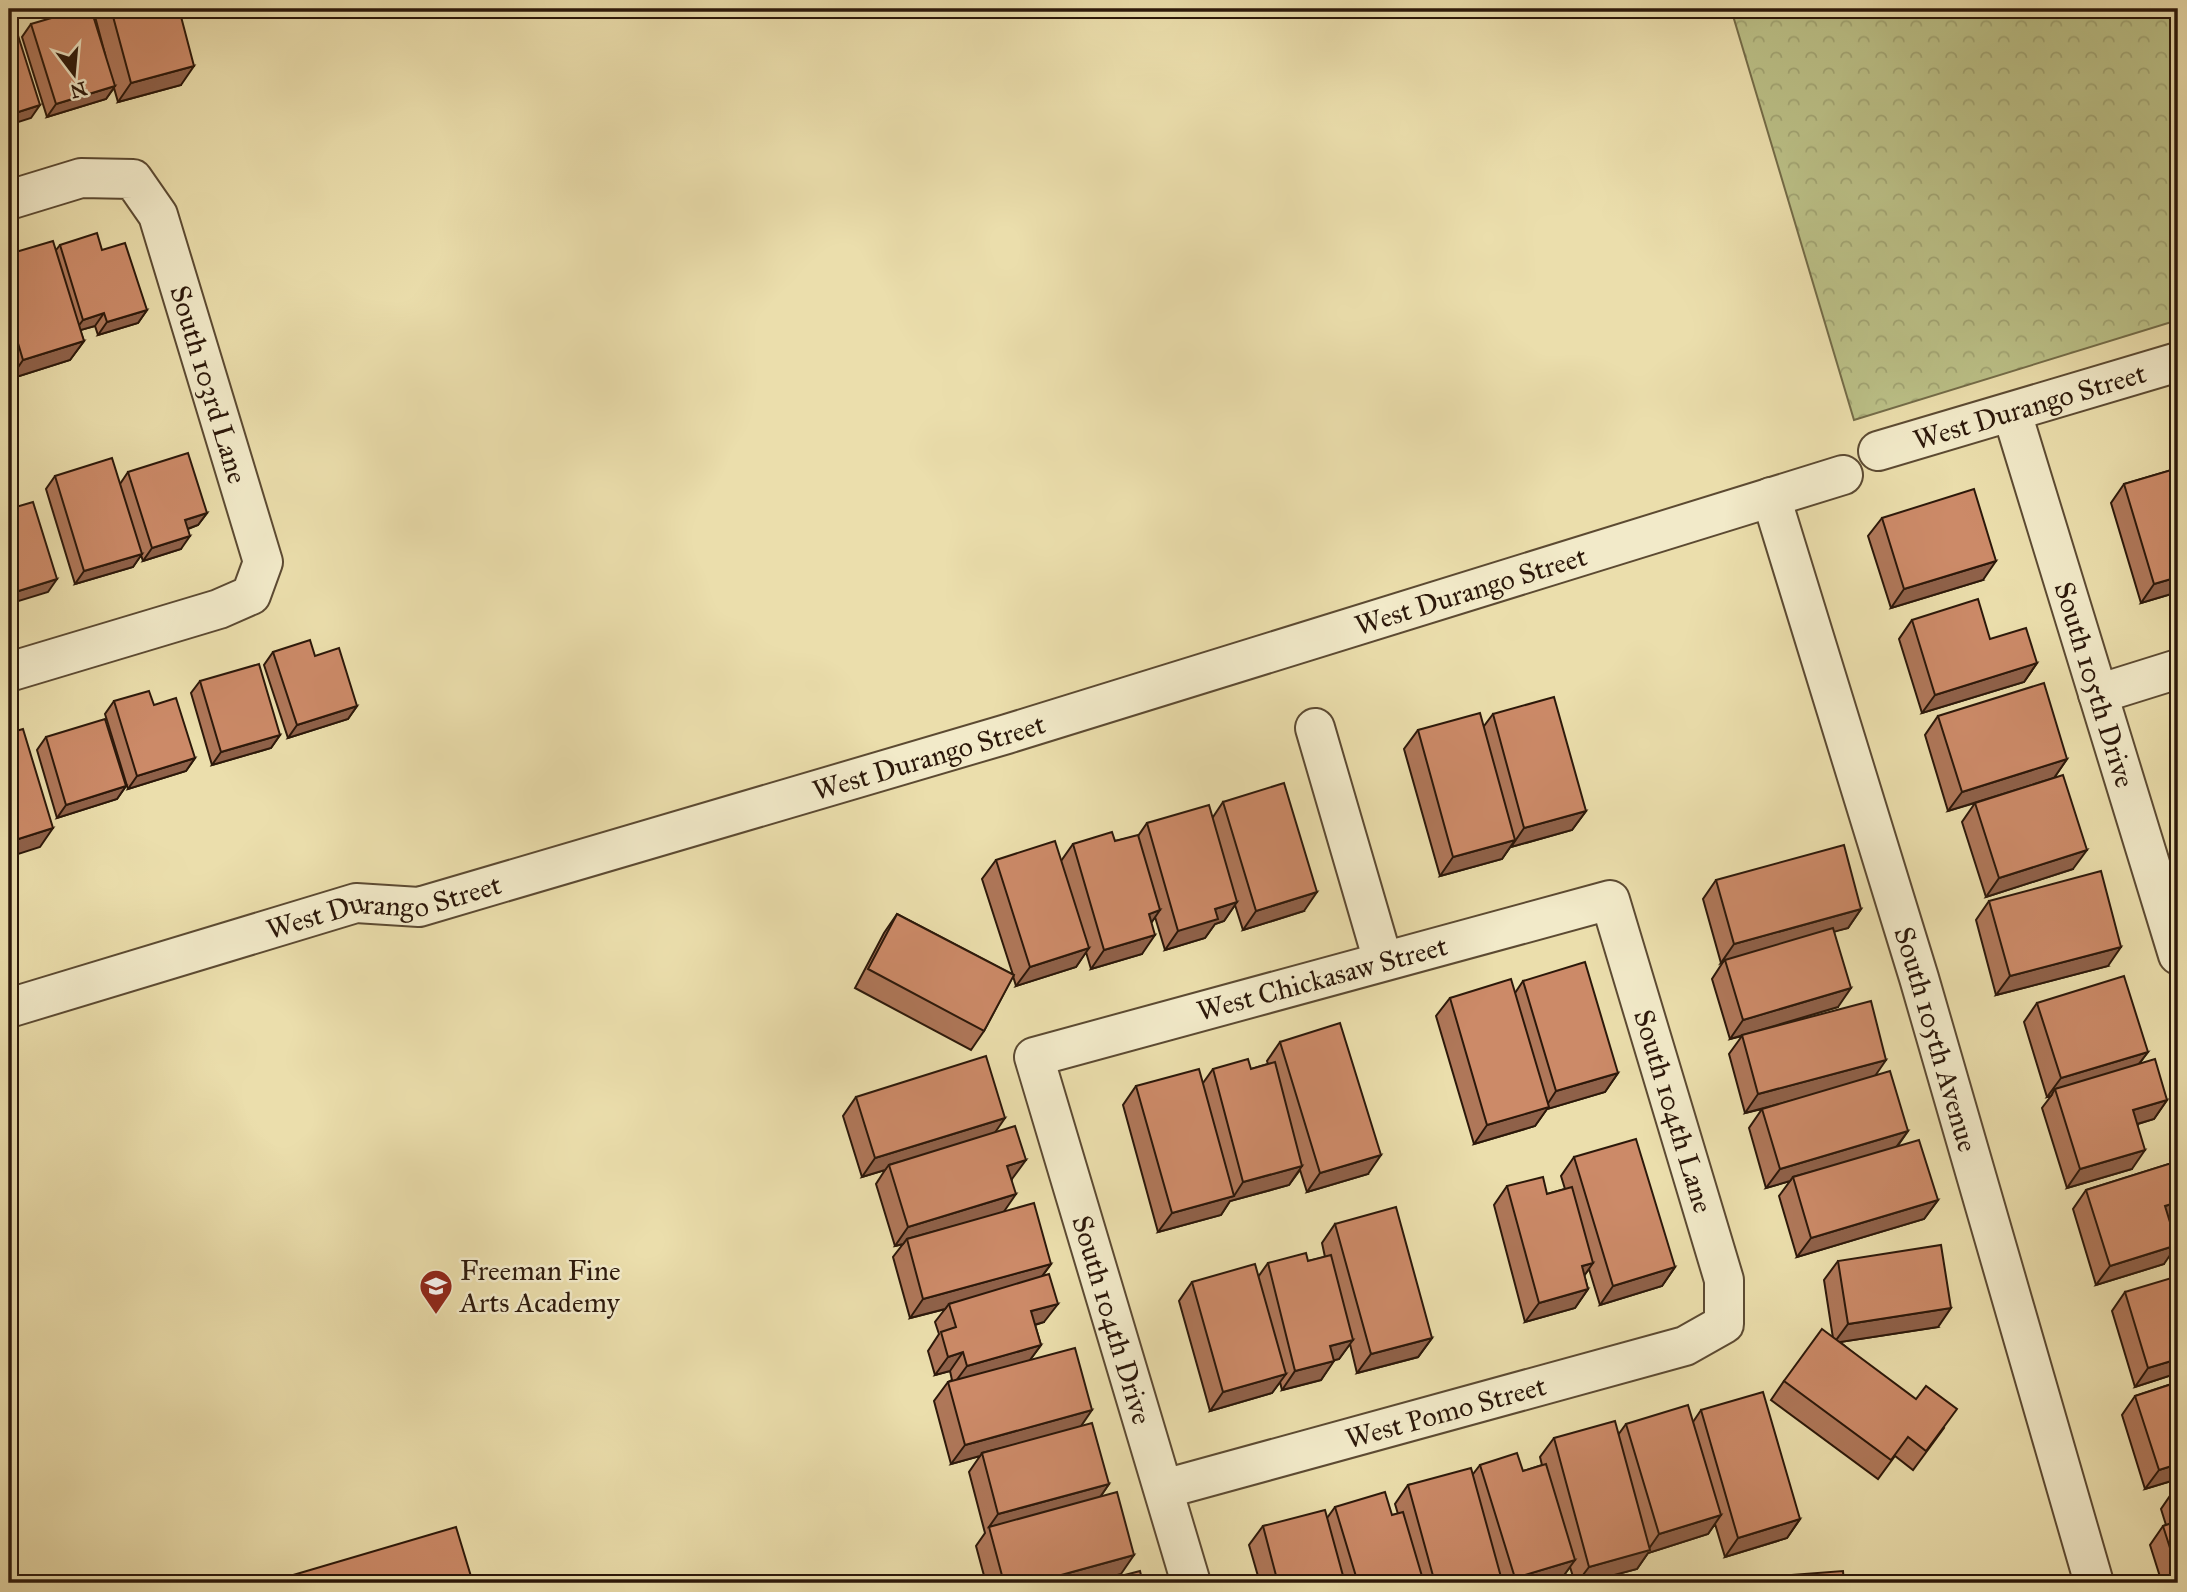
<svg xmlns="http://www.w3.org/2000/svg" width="2187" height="1592" font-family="'IM FELL Great Primer',serif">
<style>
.park{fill:url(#park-crowns);stroke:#746c48;stroke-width:2}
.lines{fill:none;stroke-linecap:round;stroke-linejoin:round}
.minor-casing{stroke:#5c4a32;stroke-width:42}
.minor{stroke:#f2eac9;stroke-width:38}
.wall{fill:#af7759;stroke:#2c180a;stroke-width:2}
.shaded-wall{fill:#8f6149;stroke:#2c180a;stroke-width:2}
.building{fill:#cc8a68;stroke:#2c180a;stroke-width:2}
.labels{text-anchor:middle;stroke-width:5;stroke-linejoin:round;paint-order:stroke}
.street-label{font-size:28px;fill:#2c180a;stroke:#f2eac9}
.poi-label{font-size:28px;fill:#2c180a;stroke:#f2eac9;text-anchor:start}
</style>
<defs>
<pattern id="park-crowns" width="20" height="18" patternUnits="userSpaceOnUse" patternTransform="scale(1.75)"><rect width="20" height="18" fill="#bbc087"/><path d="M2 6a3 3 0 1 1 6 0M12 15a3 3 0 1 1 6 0" fill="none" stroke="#a1a473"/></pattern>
</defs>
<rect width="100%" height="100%" fill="#ebdeac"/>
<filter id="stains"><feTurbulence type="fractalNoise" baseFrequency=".00286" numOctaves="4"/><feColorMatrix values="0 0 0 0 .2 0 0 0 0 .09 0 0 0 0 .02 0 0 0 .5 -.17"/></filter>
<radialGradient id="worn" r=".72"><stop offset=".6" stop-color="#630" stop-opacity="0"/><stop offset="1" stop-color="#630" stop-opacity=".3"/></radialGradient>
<polygon class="park" points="1731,9 2178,9 2178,320 1854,420"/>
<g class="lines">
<defs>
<g id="minor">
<path id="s1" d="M9 200 81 178 133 179 158 215 263 562 251 595 219 609 9 672"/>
<path id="s2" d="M2012 413 2178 955"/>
<path id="s3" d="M1878 451 2178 362"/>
<path id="s4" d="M1771 497 1919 978 2094 1583"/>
<polyline points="2098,694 2178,669"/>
<polyline points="1315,728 1383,961"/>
<path id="s5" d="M9 1008 356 903 419 907 1007 734 1843 475"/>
<path id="s6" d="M1164 1489 1685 1346 1724 1324V1280L1610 900 1034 1057 1191 1583"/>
</g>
</defs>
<use href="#minor" class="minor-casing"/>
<use href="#minor" class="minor"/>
</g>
<g class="wall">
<polygon points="93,9 179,9 181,85 118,102 114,88 106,99 47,117 22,37 31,24 105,54"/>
<polygon points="60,245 102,250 147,310 138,323 98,335 95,326 80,330 84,341 70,360 10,379 9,375 9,254 56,250"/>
<polygon points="2178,468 2178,592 2141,603 2111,503 2124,484"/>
<polygon points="128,472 207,513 198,525 188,529 181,549 143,561 141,555 133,567 75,584 46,489 55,476 120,484"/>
<polygon points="1882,518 1983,580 1891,608 1868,536"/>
<polygon points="1912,620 1990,639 2037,663 2024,682 1922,713 1899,639"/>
<polygon points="273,652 315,656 357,706 348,719 288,738 264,665"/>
<polygon points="200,681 280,735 271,748 212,765 191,693"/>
<polygon points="114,701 154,705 195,758 186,771 128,789 105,714"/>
<polygon points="1493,714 1586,811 1572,830 1511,847 1511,846 1502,859 1440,876 1404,749 1418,730 1484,726"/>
<polygon points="1938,716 2067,759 2054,778 2073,869 1986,897 1962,822 1975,803 2005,794 1948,811 1925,735"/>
<polygon points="46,737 126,786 117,799 57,818 37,750"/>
<polygon points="1223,802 1304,911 1243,930 1235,905 1224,921 1215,924 1205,938 1165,950 1155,917 1151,923 1142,954 1091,969 1086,952 1076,967 1016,986 1013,976 984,1031 971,1050 855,988 884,933 897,914 1013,975 982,879 996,860 1061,861 1073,844 1115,841 1138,836 1147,823 1213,817"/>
<polygon points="1716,880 1861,909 1848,928 1834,931 1838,1007 1752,1032 1876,1075 1908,1131 1897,1147 1938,1200 1924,1219 1797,1257 1779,1196 1790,1181 1766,1188 1749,1128 1762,1109 1745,1113 1729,1054 1742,1036 1730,1039 1712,979 1723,962 1721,963 1703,899"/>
<polygon points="1989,901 2108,966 1996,995 1976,920"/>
<polygon points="1523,981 1618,1073 1605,1092 1547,1109 1535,1126 1474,1144 1436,1016 1450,998 1515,993"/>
<polygon points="2037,1003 2148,1052 2139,1064 2167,1100 2154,1119 2138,1124 2132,1169 2067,1188 2042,1108 2051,1096 2047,1097 2024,1022"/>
<polygon points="1280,1042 1368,1174 1307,1192 1300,1170 1289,1185 1230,1201 1221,1215 1158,1232 1123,1105 1136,1086 1203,1083 1213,1069 1251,1069 1268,1064 1267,1061"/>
<polygon points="856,1097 995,1132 1012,1179 1004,1212 1051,1264 1043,1275 1044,1322 1035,1325 1041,1345 1030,1360 1081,1426 1109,1484 1100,1497 1121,1574 1088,1583 986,1583 976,1546 985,1533 969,1472 980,1456 951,1464 934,1401 948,1382 952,1380 950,1371 935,1375 928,1351 939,1334 935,1322 945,1309 910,1318 893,1257 903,1244 895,1246 876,1184 885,1170 862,1177 843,1116"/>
<polygon points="1574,1157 1675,1267 1662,1286 1600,1305 1589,1269 1584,1275 1588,1289 1575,1308 1525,1322 1494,1205 1507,1186 1547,1194 1565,1189 1561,1176"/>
<polygon points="2178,1161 2178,1217 2169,1219 2164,1264 2096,1285 2073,1209 2086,1190"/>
<polygon points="1335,1224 1432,1338 1418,1357 1357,1373 1350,1344 1339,1359 1334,1360 1321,1380 1282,1390 1280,1382 1272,1393 1210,1411 1179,1301 1192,1282 1258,1277 1268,1263 1308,1261 1325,1257 1322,1243"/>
<polygon points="1838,1261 1938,1327 1840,1342 1944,1428 1913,1470 1895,1456 1878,1479 1771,1400 1784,1381 1833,1338 1824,1280"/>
<polygon points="2125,1292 2178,1373 2135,1387 2112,1311"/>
<polygon points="2178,1382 2178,1479 2145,1489 2122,1415 2135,1396"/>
<polygon points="1701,1410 1800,1519 1787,1538 1725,1557 1715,1524 1708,1534 1648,1553 1637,1569 1584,1583 1575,1583 1570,1567 1562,1578 1547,1583 1497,1583 1497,1582 1496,1583 1260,1583 1249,1545 1263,1526 1327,1518 1335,1507 1392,1515 1398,1514 1395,1504 1408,1485 1473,1474 1480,1465 1523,1471 1542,1465 1540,1457 1554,1438 1618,1435 1626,1424 1693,1422"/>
<polygon points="2178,1489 2178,1583 2162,1583 2150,1545 2163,1526 2166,1525 2161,1509 2174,1490"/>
</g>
<g class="shaded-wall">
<polygon points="194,66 181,85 118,102 131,83"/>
<polygon points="115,86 106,99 47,117 56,104"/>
<polygon points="40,105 31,118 9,125 9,115"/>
<polygon points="147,310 138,323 98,335 107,322"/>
<polygon points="104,313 95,326 74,332 83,320"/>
<polygon points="84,341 70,360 10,379 23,360"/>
<polygon points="207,513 198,525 176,533 185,520"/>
<polygon points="190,536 181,549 143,561 152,548"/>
<polygon points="142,554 133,567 75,584 84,571"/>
<polygon points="1996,561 1983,580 1891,608 1904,589"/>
<polygon points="2178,577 2178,592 2141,603 2154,584"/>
<polygon points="57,579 48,592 9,604 9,594"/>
<polygon points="2037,663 2024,682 1922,713 1935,695"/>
<polygon points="357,706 348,719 288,738 297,725"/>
<polygon points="280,735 271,748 212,765 221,752"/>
<polygon points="195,758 186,771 128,789 137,776"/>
<polygon points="2067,759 2054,778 1948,811 1962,792"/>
<polygon points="126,786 117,799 57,818 66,805"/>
<polygon points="1586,811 1572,830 1511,847 1524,828"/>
<polygon points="53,828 40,847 9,857 9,842"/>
<polygon points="1515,840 1502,859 1440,876 1453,857"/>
<polygon points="2087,850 2073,869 1986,897 1999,878"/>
<polygon points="1317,892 1304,911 1243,930 1256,911"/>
<polygon points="1237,902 1224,921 1215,924 1205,938 1165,950 1178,931 1215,909"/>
<polygon points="1861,909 1848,928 1726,962 1725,960 1723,962 1721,963 1734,944"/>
<polygon points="1160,910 1147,929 1149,914"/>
<polygon points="1155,935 1142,954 1091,969 1104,950"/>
<polygon points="2121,947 2108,966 1996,995 2010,976"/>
<polygon points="1089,948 1076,967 1016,986 1030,967"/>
<polygon points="1851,988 1838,1007 1730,1039 1743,1020"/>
<polygon points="2148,1052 2134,1070 2055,1089 2051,1096 2047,1097 2061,1078"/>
<polygon points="1886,1060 1873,1079 1745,1113 1758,1094"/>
<polygon points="1618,1073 1605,1092 1547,1109 1535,1126 1474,1144 1487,1125 1545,1108 1556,1091"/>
<polygon points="2167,1100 2154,1119 2120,1129 2133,1110"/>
<polygon points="1005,1118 992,1137 889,1165 885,1170 862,1177 875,1158"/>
<polygon points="1908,1131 1894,1150 1793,1177 1790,1181 1766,1188 1780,1169"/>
<polygon points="2145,1150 2132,1169 2067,1188 2080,1169"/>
<polygon points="1381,1155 1368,1174 1307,1192 1320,1173"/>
<polygon points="1026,1160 1012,1179 994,1185 1007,1166"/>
<polygon points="1302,1166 1289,1185 1230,1201 1221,1215 1158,1232 1172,1213 1234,1196 1243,1182"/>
<polygon points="1016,1194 1003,1213 907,1239 903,1244 895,1246 908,1227"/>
<polygon points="1938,1200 1924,1219 1797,1257 1811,1238"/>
<polygon points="2178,1202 2178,1217 2151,1225 2165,1206"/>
<polygon points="2177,1245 2164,1264 2096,1285 2110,1266"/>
<polygon points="1593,1263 1580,1282 1582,1266"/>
<polygon points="1051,1264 1037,1283 949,1304 945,1309 910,1318 923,1299"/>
<polygon points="1675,1267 1662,1286 1600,1305 1613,1286"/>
<polygon points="1588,1289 1575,1308 1525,1322 1539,1303"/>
<polygon points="1058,1304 1044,1322 1017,1330 1031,1311"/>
<polygon points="1951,1308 1938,1327 1834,1343 1848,1324"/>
<polygon points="1432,1338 1418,1357 1357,1373 1371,1354"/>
<polygon points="1353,1340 1339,1359 1317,1365 1330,1346"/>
<polygon points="1041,1345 1027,1364 953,1385 967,1366"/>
<polygon points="963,1352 950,1371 935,1375 948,1357"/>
<polygon points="2178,1359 2178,1373 2135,1387 2148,1368"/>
<polygon points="1334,1361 1321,1380 1282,1390 1295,1371"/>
<polygon points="1286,1374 1272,1393 1210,1411 1223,1392"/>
<polygon points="1092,1410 1079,1429 982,1453 980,1456 951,1464 965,1445"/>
<polygon points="2178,1464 2178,1479 2145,1489 2159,1470"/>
<polygon points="1109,1484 1096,1503 989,1527 998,1514"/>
<polygon points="1721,1515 1708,1534 1648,1553 1637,1569 1584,1583 1577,1583 1589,1567 1648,1550 1659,1534"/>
<polygon points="1800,1519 1787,1538 1725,1557 1738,1538"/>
<polygon points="1134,1555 1121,1574 1088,1583 1032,1583"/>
<polygon points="1575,1560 1562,1578 1547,1583 1511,1583 1515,1578"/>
<polygon points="2177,1570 2178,1570 2178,1583 2168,1583"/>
<polygon points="1501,1577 1496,1583 1476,1583"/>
</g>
<g class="building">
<polygon points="82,9 91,9 115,86 56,104 31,24"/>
<polygon points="111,9 179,9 194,66 131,83"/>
<polygon points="15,26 40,105 9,115 9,28"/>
<polygon points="97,233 102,250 125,243 147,310 107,322 104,313 83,320 60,245"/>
<polygon points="53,241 84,341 23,360 9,313 9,254"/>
<polygon points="188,453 207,513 185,520 190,536 152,548 128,472"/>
<polygon points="112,458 142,554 84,571 55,476"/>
<polygon points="2178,468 2178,577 2154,584 2124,484"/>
<polygon points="1974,489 1996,561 1904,589 1882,518"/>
<polygon points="33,502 57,579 9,594 9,509"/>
<polygon points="1978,599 1990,639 2026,628 2037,663 1935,695 1912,620"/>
<polygon points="310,640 315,656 339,648 357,706 297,725 273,652"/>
<polygon points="259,664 280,735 221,752 200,681"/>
<polygon points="2044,683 2067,759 1962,792 1938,716"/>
<polygon points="149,691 154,705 176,698 195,758 137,776 114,701"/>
<polygon points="1554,697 1586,811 1524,828 1493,714"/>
<polygon points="1480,713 1515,840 1453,857 1418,730"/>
<polygon points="105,719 126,786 66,805 46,737"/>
<polygon points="23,729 53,828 9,842 9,733"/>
<polygon points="2063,775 2087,850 1999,878 1975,803"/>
<polygon points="1284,783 1317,892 1256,911 1223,802"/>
<polygon points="1209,805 1237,902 1215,909 1218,919 1178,931 1147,823"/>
<polygon points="1112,832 1115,841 1138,835 1160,910 1149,914 1155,935 1104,950 1073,844"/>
<polygon points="1055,841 1089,948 1030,967 996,860"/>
<polygon points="1844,845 1861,909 1734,944 1716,880"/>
<polygon points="2101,871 2121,947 2010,976 1989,901"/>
<polygon points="897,914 1014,975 984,1031 868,969"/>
<polygon points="1833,928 1851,988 1743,1020 1725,960"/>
<polygon points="1585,962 1618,1073 1556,1091 1523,981"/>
<polygon points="2124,976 2148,1052 2061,1078 2037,1003"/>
<polygon points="1511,979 1549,1107 1487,1125 1450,998"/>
<polygon points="1871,1001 1886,1060 1758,1094 1742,1035"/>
<polygon points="1340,1023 1381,1155 1320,1173 1280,1042"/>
<polygon points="986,1056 1005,1118 875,1158 856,1097"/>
<polygon points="1248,1059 1251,1069 1275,1062 1302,1166 1243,1182 1213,1069"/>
<polygon points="2155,1059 2167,1100 2133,1110 2145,1150 2080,1169 2055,1089"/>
<polygon points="1199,1069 1234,1196 1172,1213 1136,1086"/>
<polygon points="1890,1071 1908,1131 1780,1169 1762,1109"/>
<polygon points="1015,1126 1026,1160 1007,1166 1016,1194 908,1227 889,1165"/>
<polygon points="1636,1139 1675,1267 1613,1286 1574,1157"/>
<polygon points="1919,1140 1938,1200 1811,1238 1793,1177"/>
<polygon points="2178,1161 2178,1202 2165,1206 2177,1245 2110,1266 2086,1190"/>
<polygon points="1543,1177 1547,1194 1572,1187 1593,1263 1582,1266 1588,1289 1539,1303 1507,1186"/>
<polygon points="1034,1203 1051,1264 923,1299 907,1239"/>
<polygon points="1396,1207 1432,1338 1371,1354 1335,1224"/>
<polygon points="1941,1245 1951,1308 1848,1324 1838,1261"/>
<polygon points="1306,1253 1308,1261 1331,1255 1353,1340 1330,1346 1334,1361 1295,1371 1268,1263"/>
<polygon points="1255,1264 1286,1374 1223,1392 1192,1282"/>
<polygon points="1049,1274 1058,1304 1031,1311 1041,1345 967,1366 963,1352 948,1357 941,1332 956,1327 949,1304"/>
<polygon points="2178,1276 2178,1359 2148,1368 2125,1292"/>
<polygon points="1822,1329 1916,1399 1926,1386 1957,1409 1926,1451 1908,1437 1891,1460 1784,1381"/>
<polygon points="1075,1348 1092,1410 965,1445 948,1382"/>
<polygon points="2178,1382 2178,1464 2159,1470 2135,1396"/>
<polygon points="1763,1392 1800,1519 1738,1538 1701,1410"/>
<polygon points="1688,1405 1721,1515 1659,1534 1626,1424"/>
<polygon points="1615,1421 1650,1550 1589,1567 1554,1438"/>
<polygon points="1092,1423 1109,1484 998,1514 982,1453"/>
<polygon points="1517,1453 1523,1471 1546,1464 1575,1560 1515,1578 1480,1465"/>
<polygon points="1471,1468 1501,1577 1476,1583 1435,1583 1408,1485"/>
<polygon points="2178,1489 2178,1504 2174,1490"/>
<polygon points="1117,1492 1134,1555 1032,1583 1004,1583 989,1527"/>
<polygon points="1385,1492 1392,1515 1403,1512 1424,1583 1358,1583 1335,1507"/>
<polygon points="1325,1510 1345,1583 1278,1583 1263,1526"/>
<polygon points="2178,1521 2178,1570 2177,1570 2163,1526"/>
<polygon points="456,1527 473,1583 266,1583"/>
<polygon points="1140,1571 1143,1583 1094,1583"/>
<polygon points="1843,1571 1844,1583 1779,1583 1778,1576"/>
<polygon points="533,1580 534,1583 522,1583"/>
<polygon points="1923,1580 1932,1583 1922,1583"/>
</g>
<defs>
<symbol id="school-pin" viewBox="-11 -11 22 30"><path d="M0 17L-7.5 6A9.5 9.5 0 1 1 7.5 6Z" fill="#8f2418" stroke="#f2eac9"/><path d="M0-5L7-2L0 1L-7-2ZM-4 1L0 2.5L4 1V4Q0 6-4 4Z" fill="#fff"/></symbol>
</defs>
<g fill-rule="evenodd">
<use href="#school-pin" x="417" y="1267" width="38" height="52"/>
</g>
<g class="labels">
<g class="street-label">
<text dy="10" stroke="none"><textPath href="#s1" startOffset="348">South 103rd Lane</textPath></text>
<text dy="10" stroke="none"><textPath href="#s3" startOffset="158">West Durango Street</textPath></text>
<text dy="10" stroke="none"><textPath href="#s5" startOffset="1524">West Durango Street</textPath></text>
<text dy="10" stroke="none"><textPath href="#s2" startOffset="284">South 105th Drive</textPath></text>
<text dy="10" stroke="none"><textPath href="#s5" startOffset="957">West Durango Street</textPath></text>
<text dy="10" stroke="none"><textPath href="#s5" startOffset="390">West Durango Street</textPath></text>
<text transform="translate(1322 978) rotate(-15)" y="10">West Chickasaw Street</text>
<text dy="10" stroke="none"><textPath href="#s4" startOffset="567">South 105th Avenue</textPath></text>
<text transform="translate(1674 1111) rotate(73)" y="10">South 104th Lane</text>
<text dy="10" stroke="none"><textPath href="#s6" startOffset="1897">South 104th Drive</textPath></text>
<text dy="10" stroke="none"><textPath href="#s6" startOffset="292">West Pomo Street</textPath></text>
</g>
<g class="poi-label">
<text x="460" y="1280">Freeman Fine<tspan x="460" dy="32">Arts Academy</tspan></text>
</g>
</g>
<rect width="2187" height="1592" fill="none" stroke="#ebdeac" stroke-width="35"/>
<rect x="10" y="10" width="2166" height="1571" fill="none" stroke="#2c180a" stroke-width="3.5"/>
<rect x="18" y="18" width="2152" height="1557" fill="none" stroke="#2c180a" stroke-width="2"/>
<g transform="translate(74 74) rotate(164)" stroke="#f2eac9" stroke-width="5" paint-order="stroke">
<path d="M0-5L12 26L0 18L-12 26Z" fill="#2c180a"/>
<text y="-10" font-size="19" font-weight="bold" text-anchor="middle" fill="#2c180a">N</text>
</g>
<rect width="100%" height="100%" filter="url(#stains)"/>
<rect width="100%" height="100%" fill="url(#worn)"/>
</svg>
